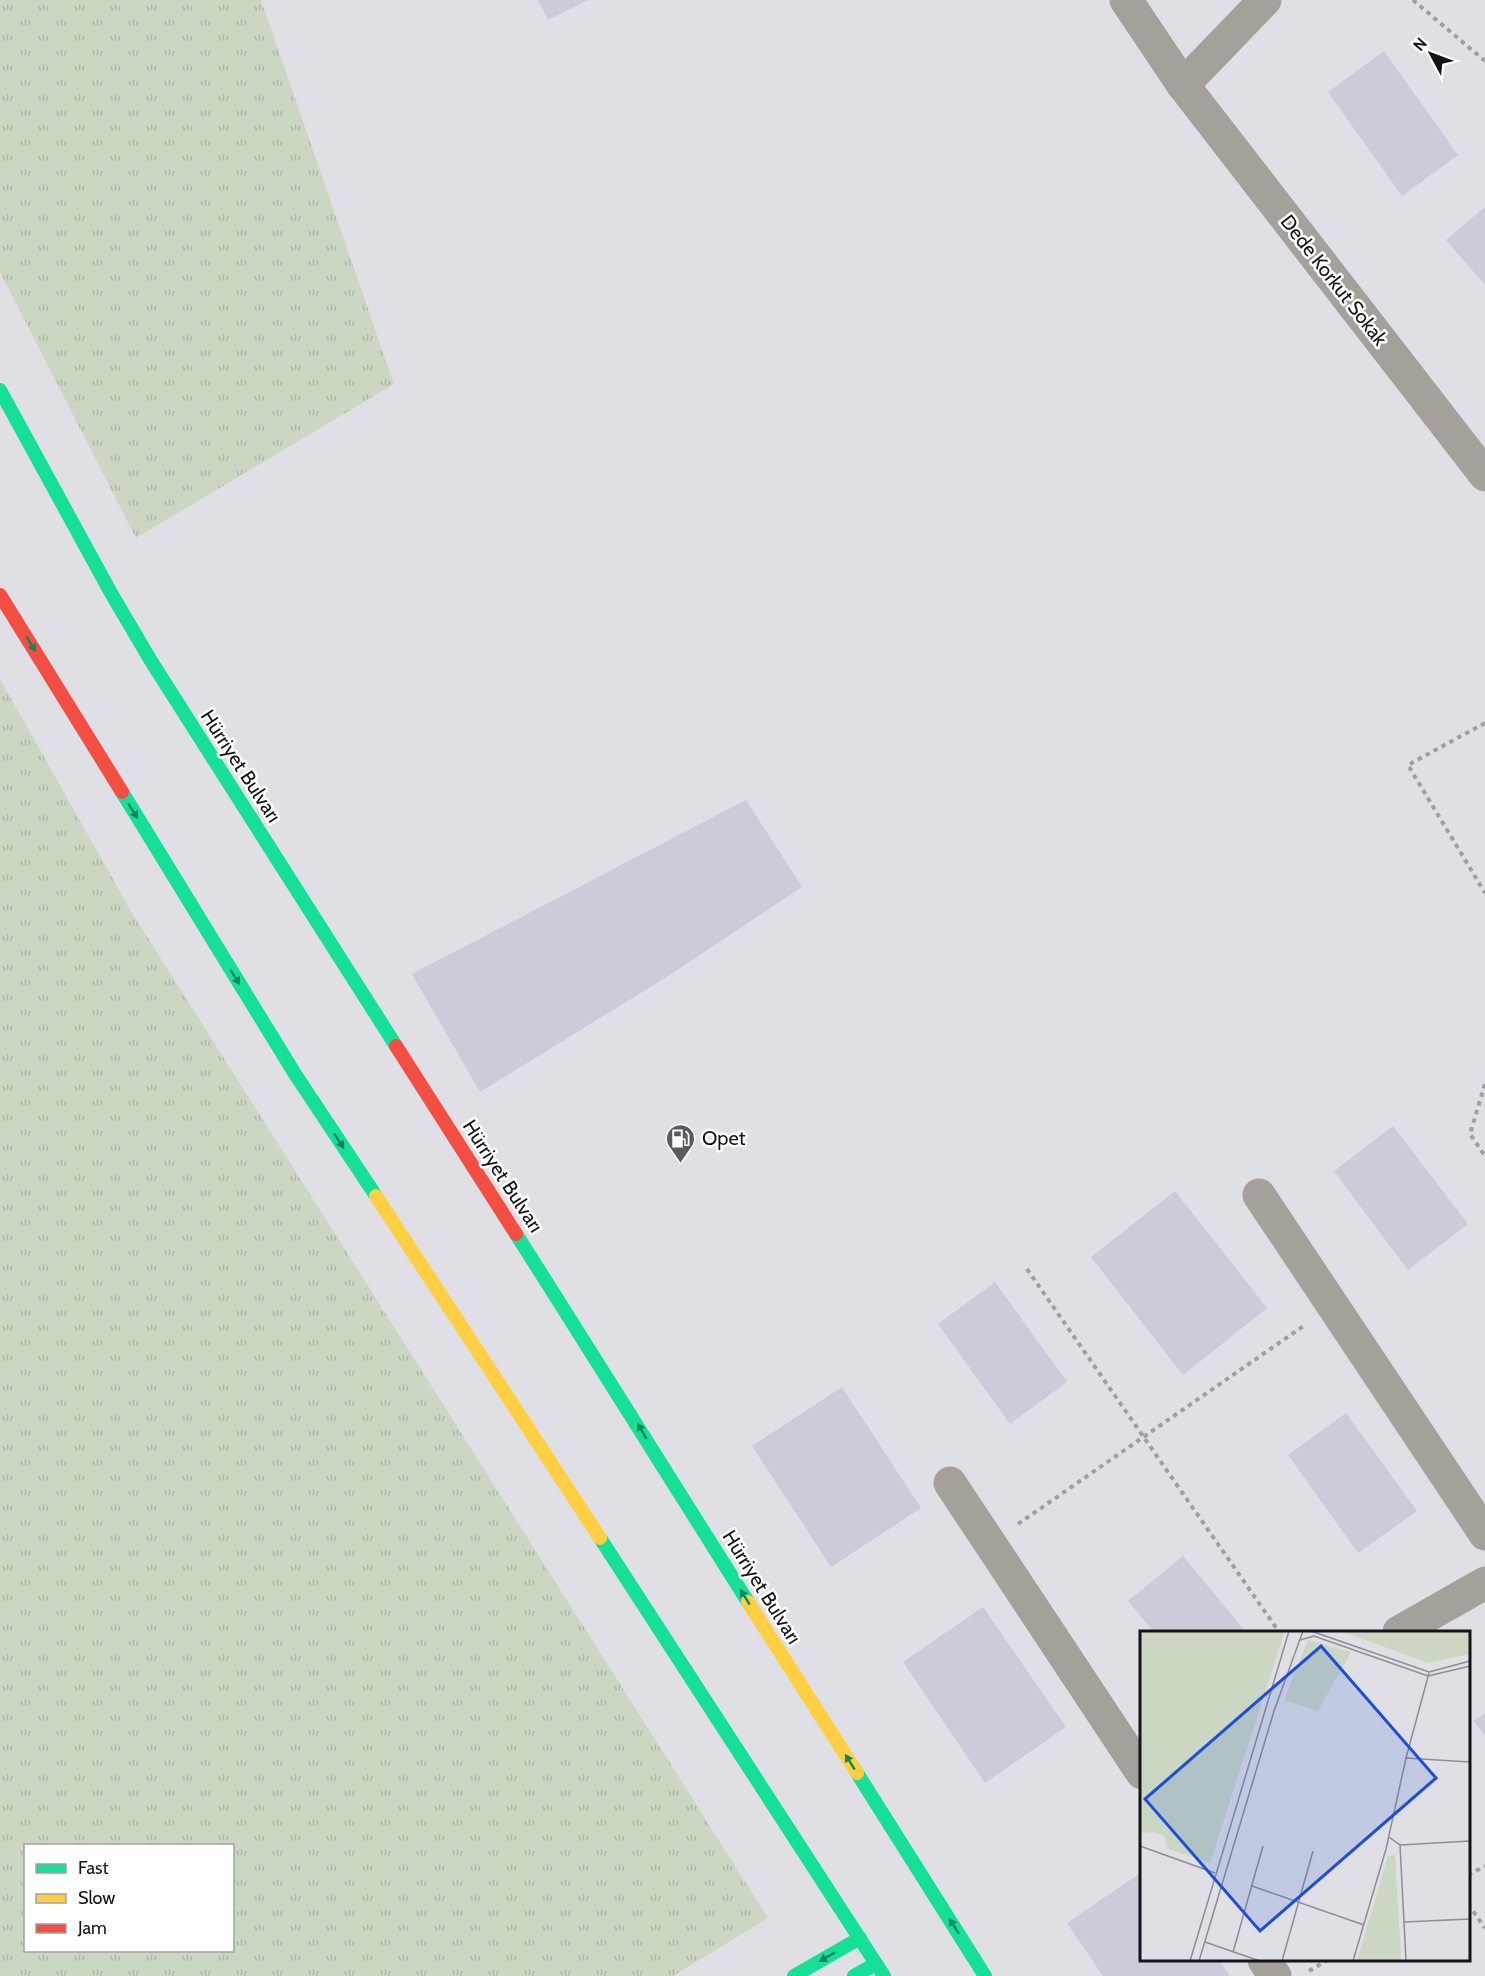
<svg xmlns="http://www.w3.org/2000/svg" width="1485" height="1976" font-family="Cabin,sans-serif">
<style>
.grass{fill:url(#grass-tufts);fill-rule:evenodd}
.building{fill:#cbcbd9}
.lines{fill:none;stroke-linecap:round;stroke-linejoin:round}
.path{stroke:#a29e9e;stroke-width:4;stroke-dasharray:4.5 4.5;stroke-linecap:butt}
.street{stroke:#a6a09a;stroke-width:33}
.fast{stroke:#16e098;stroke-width:14}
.slow{stroke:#ffcf43;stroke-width:14}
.jam{stroke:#f24e42;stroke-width:14}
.oneway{fill:#15845e}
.labels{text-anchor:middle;stroke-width:5;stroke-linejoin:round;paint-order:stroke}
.street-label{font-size:20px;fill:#131417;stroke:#fff}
.poi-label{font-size:20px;fill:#131417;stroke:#fff;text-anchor:start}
.inset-road{fill:none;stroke:#8d8e93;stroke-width:1.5}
.view{fill:#1d4ed8;fill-opacity:0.15;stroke:#1d4ed8;stroke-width:3}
.inset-edge{fill:none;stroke:#131417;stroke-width:3}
</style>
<defs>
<pattern id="grass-tufts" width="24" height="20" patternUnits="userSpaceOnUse" patternTransform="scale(1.5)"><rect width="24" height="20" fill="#cbd6c3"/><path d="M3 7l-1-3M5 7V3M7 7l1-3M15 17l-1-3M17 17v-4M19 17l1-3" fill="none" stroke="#adb7a7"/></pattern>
</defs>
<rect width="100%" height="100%" fill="#dfdfe5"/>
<g class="grass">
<polygon points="0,0 261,0 394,384 136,538 0,272"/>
<path d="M0 679 132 913 768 1918 673 1976H0ZM26 1846H232V1950H26Z"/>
</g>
<g class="building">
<polygon points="538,0 588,0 548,20"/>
<polygon points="1384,51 1458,155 1402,196 1328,92"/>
<polygon points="1485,207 1485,285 1446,240"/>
<polygon points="746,800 802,887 665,978 480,1092 412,974"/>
<polygon points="1393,1126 1468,1224 1408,1270 1334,1171"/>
<polygon points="1175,1191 1267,1308 1183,1375 1091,1257"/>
<polygon points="995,1282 1067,1382 1010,1424 938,1324"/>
<polygon points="842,1387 921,1508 831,1567 752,1446"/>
<polygon points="1346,1413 1417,1511 1358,1553 1288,1455"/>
<polygon points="1183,1556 1246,1632 1154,1632 1128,1601"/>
<polygon points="983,1607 1066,1727 985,1783 903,1662"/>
<polygon points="1485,1713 1485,1736 1474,1721"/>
<polygon points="1142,1872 1142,1960 1219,1960 1230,1976 1103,1976 1067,1923"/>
</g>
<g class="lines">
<g class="path">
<polyline points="1413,0 1485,61"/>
<polyline points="1485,723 1408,765 1485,893"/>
<polyline points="1485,1084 1470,1134 1485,1156"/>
<polyline points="1027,1269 1279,1632"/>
<polyline points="1018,1524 1305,1325"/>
<polyline points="1468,1875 1485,1866"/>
<polyline points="1468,1904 1485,1928"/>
<polyline points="1309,1971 1328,1960"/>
</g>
<g class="street">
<polyline points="1126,0 1183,85"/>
<polyline points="1265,0 1183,85 1485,475"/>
<polyline points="1259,1195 1485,1534"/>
<polyline points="950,1483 1142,1773"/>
<polyline points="1399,1632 1485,1583"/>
<polyline points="1264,1960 1275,1976"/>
</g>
<g class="fast">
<polyline points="0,390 111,593 151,661 396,1046"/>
<polyline points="122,792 295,1074 376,1196"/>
<path d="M516 1234C594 1356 670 1479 748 1602"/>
<polyline points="600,1538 884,1976"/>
<polyline points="857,1773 985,1976"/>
<polyline points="794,1976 860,1938"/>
<polyline points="854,1976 876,1964"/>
</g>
<g class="slow">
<polyline points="376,1196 600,1538"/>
<polyline points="748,1602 857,1773"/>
</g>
<g class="jam">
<polyline points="0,595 122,792"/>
<polyline points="396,1046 516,1234"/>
</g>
</g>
<defs><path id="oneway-solid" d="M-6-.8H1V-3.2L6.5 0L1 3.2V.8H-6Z" transform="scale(1.5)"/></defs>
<g class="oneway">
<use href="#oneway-solid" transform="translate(31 644) rotate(58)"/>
<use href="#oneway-solid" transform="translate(133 811) rotate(58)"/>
<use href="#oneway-solid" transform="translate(235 977) rotate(58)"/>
<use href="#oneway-solid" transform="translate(339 1141) rotate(57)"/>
<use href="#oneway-solid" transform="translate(642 1431) rotate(-120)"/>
<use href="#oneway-solid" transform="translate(745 1597) rotate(-122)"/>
<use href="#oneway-solid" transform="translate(850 1762) rotate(-122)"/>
<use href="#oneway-solid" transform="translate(954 1926) rotate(-122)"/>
<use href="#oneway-solid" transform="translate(827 1957) rotate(150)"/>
</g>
<defs>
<symbol id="fuel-pin" viewBox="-11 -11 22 30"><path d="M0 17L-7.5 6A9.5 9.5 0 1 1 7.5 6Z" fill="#5a5b5f" stroke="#fff"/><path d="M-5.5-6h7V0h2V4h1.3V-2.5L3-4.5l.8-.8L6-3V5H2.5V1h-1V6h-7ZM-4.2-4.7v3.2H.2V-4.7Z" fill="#fff"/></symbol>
</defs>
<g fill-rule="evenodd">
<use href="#fuel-pin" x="664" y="1122" width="33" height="45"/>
</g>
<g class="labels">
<g class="street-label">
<text transform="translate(1334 280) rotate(52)" y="7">Dede Korkut Sokak</text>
<text transform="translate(241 766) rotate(57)" y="7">Hürriyet Bulvarı</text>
<text transform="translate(503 1176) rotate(57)" y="7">Hürriyet Bulvarı</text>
<text transform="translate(762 1587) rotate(58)" y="7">Hürriyet Bulvarı</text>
</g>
<g class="poi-label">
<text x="702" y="1145">Opet</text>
</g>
</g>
<g transform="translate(1140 1631)">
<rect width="330" height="330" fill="#dfdfe5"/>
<path d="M0 0H145L70 232 28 218 24 205 14 201 0 202ZM201 0H330V23L288 32ZM168 9 211 21 178 80 144 69Z" fill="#cbd6c3"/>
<path d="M255 224 261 330H217L248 225Z" fill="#cbd6c3"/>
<path class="inset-road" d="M171 0 289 41 330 30M160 9 174 5 288 45 330 35M266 127 289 42M249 206 260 214 266 330M260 214 330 210M0 215 75 242M112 255 224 294M264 291 330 288M65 311 120 330M93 321 123 215M50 330 149 0M59 330 134 80 163 0M142 330 173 220M213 330 246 218 266 127 330 131"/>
<path class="view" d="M181 15 296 147 120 300 5 168Z"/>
<rect width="330" height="330" class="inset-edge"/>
</g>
<rect x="24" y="1844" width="210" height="108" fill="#ffffff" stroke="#a1a1a2" stroke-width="1.5"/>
<rect x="36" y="1864" width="30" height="9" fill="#16e098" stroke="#a1a1a2" stroke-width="1.5"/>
<text x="78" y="1874" font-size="18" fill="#131417">Fast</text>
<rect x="36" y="1894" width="30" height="9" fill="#ffcf43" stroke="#a1a1a2" stroke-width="1.5"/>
<text x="78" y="1904" font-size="18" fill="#131417">Slow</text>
<rect x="36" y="1924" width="30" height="9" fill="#f24e42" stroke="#a1a1a2" stroke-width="1.5"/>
<text x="78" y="1934" font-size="18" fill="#131417">Jam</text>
<g transform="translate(1431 54) rotate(311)" stroke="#ffffff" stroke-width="4.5" paint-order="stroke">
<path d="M0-4.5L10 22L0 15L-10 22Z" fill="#131417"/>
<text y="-9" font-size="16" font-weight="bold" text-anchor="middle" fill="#131417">N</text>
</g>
</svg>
